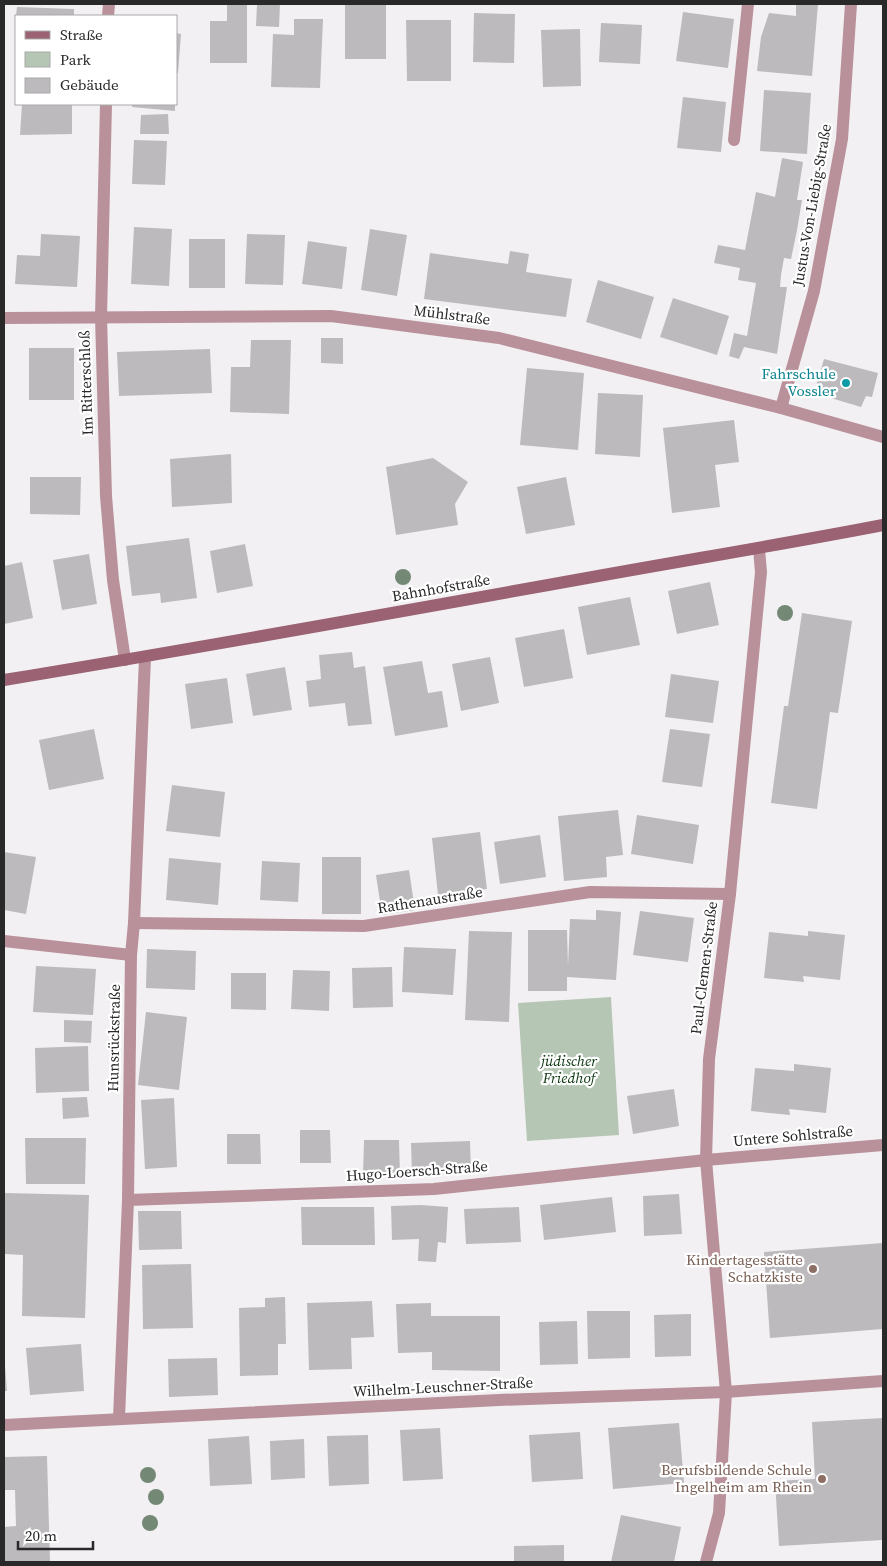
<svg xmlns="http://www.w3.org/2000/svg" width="887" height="1566" font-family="'Source Serif 4',serif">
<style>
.green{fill:#b5c6b5}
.building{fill:#bcbabc}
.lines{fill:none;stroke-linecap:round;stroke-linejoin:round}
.lane{stroke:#b9919b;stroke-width:12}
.street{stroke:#b9919b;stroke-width:12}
.secondary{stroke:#9a6272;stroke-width:12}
.tree{fill:#738976}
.culture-dot{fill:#0f9aa8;stroke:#fff;stroke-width:2}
.education-dot{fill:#8d6e63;stroke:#fff;stroke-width:2}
.labels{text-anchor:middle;stroke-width:4.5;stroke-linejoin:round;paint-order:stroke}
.street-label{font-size:15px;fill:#2a2929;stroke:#fff}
.culture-label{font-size:15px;fill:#0d838f;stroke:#fff;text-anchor:end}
.park-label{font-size:15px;font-style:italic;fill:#0a350f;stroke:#fff}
.education-label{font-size:15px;fill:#785e54;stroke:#fff;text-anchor:end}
</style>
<rect width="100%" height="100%" fill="#f3f0f3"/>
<polygon class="green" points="611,997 619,1135 527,1141 518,1003"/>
<g class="building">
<polygon points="227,4 247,4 247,63 210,63 210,21 227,21"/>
<polygon points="257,4 280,4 279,27 256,26"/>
<rect x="345" y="4" width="41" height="55"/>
<polygon points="796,4 818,4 812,76 757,71 761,37 769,13 796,16"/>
<polygon points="17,7 74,9 74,16 16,16"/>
<polygon points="683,12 734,19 728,68 676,61"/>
<polygon points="474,13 515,14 514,63 473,62"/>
<polygon points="294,19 323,19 320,88 271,87 273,34 294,35"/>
<polygon points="406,20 451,20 451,81 407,81"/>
<polygon points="601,23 642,25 640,64 599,62"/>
<polygon points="580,29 581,86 543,87 541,30"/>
<polygon points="176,33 181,34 178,73 176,73"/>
<polygon points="764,90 811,93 807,154 760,151"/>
<polygon points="683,97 726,102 721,152 677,148"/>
<polygon points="22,104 72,104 72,134 20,135"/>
<polygon points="132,104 175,104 175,111 132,107"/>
<polygon points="168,114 169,134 140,134 141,115"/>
<polygon points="134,140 167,141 165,185 132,184"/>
<polygon points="782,158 803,162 797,200 802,200 797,230 791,259 784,258 781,275 780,287 787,287 777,354 744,347 739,359 729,356 734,333 747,336 756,283 738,280 740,268 714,263 718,245 745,250 756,192 775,197"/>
<polygon points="134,227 172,229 169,286 131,284"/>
<polygon points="370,229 407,235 397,296 361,290"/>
<polygon points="41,234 80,236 77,287 15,284 17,255 40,256"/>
<polygon points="247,234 285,235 283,285 245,284"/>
<rect x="189" y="239" width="36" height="49"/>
<polygon points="308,241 347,247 342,289 302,284"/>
<polygon points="510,251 529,254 526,272 572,279 566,317 424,299 430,253 508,264"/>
<polygon points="598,280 654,297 641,339 586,322"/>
<polygon points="673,298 729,316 717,355 660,337"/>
<polygon points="321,338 343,338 343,364 321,363"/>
<polygon points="251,340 291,340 289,414 230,412 231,367 250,367"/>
<rect x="29" y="348" width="45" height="52"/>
<polygon points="210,349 212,393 119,396 117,352"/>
<polygon points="824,359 878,373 872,397 866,396 861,407 814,393"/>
<polygon points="527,368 584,373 578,450 520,445"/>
<polygon points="598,393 643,395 640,457 595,454"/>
<polygon points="734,420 739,462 715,465 720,507 672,513 663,428"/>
<polygon points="231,454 232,503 172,507 170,459"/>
<polygon points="433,458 468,482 455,504 458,525 396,535 386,467"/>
<polygon points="30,477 81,477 80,515 30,514"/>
<polygon points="566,477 575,525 526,534 517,487"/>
<polygon points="189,538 197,598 161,603 160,593 132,596 126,546"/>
<polygon points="245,544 253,586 217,593 210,551"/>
<polygon points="89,554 97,604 62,610 53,560"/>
<polygon points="22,562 33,618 4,624 4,566"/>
<polygon points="710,582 719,625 677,634 668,591"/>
<polygon points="630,597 640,645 587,655 578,607"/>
<polygon points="802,613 852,621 838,713 830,712 817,809 771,803 784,706 788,706"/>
<polygon points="564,629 573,678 524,687 515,638"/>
<polygon points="352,652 354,668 365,666 372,724 348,726 345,703 309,707 306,681 321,679 319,655"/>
<polygon points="490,657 499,703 461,711 452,664"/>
<polygon points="422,661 428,693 442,691 448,727 395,736 383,667"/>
<polygon points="285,667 292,710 253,716 246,674"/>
<polygon points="671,674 719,681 713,723 665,717"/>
<polygon points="227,678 233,723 191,729 185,684"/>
<polygon points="94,729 104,779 49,790 39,740"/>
<polygon points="670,729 710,734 702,787 662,782"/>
<polygon points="172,785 225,792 220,837 166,831"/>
<polygon points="618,810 623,855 606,857 607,877 564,881 558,816"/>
<polygon points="637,815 699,825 693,864 631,854"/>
<polygon points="480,832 487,889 438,895 432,838"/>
<polygon points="540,835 546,877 500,884 494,842"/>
<polygon points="4,852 36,857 26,914 4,910"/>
<rect x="322" y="857" width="39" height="57"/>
<polygon points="169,858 221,863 218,905 166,900"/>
<polygon points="262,861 300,863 298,902 260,900"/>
<polygon points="409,870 415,910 382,915 376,875"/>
<polygon points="596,910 621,912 616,980 567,977 567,991 528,991 528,930 567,930 568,966 570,919 596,920"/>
<polygon points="640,911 694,918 688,962 633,955"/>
<polygon points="469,931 512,932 509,1022 465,1020"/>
<polygon points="808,931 845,935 840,980 803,976 804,982 764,978 769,932 808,936"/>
<polygon points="404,947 456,949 453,995 402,992"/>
<polygon points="147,949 196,951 195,990 146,988"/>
<polygon points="36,966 96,969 93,1015 33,1012"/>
<polygon points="392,967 393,1007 353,1008 352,968"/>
<polygon points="293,970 330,971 329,1011 291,1009"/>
<polygon points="231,973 266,973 266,1010 231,1009"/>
<polygon points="146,1012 187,1017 179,1090 138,1085"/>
<polygon points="64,1020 92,1021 91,1043 64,1042"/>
<polygon points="88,1046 89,1091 36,1093 35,1048"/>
<polygon points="794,1064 831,1068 826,1113 789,1109 790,1115 751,1111 755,1068 794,1071"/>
<polygon points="674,1089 679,1126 633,1134 627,1096"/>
<polygon points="87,1097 89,1117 63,1119 62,1098"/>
<polygon points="174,1098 177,1167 145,1169 141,1100"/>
<polygon points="300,1130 330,1130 331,1163 300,1163"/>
<polygon points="227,1134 260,1134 261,1164 227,1164"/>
<polygon points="25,1138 86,1138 85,1184 26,1184"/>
<polygon points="364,1140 399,1140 400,1176 363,1176"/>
<polygon points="470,1141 471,1173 412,1174 411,1143"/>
<polygon points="4,1193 89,1195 85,1318 22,1316 23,1255 4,1254"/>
<polygon points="679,1194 682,1234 644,1236 643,1196"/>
<polygon points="612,1197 616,1232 544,1240 540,1205"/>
<polygon points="421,1205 448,1207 446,1243 438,1242 436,1262 418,1261 419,1239 392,1240 391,1206"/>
<polygon points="301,1207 374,1207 375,1245 302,1245"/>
<polygon points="519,1207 521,1242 466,1244 464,1209"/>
<polygon points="138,1211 181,1211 182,1249 139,1250"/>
<polygon points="883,1243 883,1329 770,1338 764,1252"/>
<polygon points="191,1264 193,1328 143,1329 142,1265"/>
<polygon points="285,1297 286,1344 278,1344 278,1375 240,1376 239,1308 265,1307 265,1298"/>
<polygon points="372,1301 374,1337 351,1338 352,1369 309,1370 307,1303"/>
<polygon points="431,1303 431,1316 500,1316 500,1371 432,1370 432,1352 398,1353 396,1304"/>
<polygon points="587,1311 630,1311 630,1358 588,1359"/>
<polygon points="691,1314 691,1356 655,1357 654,1315"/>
<polygon points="577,1321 578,1364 540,1365 539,1322"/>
<polygon points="81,1344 84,1391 30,1395 26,1348"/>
<polygon points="217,1358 218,1395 169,1397 168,1359"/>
<polygon points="4,1365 5,1365 7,1391 4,1391"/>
<polygon points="883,1418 883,1540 779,1546 775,1481 815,1479 812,1422"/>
<polygon points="679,1423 684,1483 613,1489 608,1428"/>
<polygon points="440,1428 443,1479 403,1481 400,1430"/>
<polygon points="580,1432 583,1479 532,1482 529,1435"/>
<polygon points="368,1435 369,1484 329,1486 327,1436"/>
<polygon points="249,1436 252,1484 210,1486 208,1439"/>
<polygon points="304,1439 305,1478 271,1480 270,1441"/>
<polygon points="47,1456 50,1562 4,1562 4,1527 16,1526 15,1490 4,1490 4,1457"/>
<polygon points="621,1515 681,1527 674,1562 611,1562"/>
<polygon points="564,1545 564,1562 514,1562 514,1546"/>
</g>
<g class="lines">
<g class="lane">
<polyline points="734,140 748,4"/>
<polyline points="4,941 131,955"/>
</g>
<g class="street">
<polyline points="108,16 109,4"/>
<polyline points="106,104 101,317 106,496 113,580 125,660"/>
<polyline points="4,318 331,316 499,338 781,408 883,437"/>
<polyline points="781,408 814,291 842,139 851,4"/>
<polyline points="134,923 364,926 590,892 730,894"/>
<polyline points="128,1200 434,1189 706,1160 883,1145"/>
<polyline points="119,1418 128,1200 131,955 134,923 145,658"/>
<polyline points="4,1425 499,1400 726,1392 883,1381"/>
<polyline points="706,1562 719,1513 726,1392 706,1160 709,1059 730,894 761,572 759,549"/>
</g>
<path class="secondary" d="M4 680C199 648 393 613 587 578 686 560 785 544 883 525"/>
</g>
<g class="tree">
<circle cx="403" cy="577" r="8"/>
<circle cx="785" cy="613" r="8"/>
<circle cx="148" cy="1475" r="8"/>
<circle cx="156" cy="1497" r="8"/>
<circle cx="150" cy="1523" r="8"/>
</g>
<circle class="culture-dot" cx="846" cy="383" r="5"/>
<g class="education-dot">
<circle cx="813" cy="1269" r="5"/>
<circle cx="822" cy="1479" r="5"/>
</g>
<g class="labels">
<g class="street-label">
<text transform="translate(812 205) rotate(-80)" y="5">Justus-Von-Liebig-Straße</text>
<text transform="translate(452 315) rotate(7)" y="5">Mühlstraße</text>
<text transform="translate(86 383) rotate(-92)" y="5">Im Ritterschloß</text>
<text transform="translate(441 588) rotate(-10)" y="5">Bahnhofstraße</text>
<text transform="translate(430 900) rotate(-9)" y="5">Rathenaustraße</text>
<text transform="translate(704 968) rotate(-83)" y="5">Paul-Clemen-Straße</text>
<text transform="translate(114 1038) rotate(-89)" y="5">Hunsrückstraße</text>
<text transform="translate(793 1136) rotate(-5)" y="5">Untere Sohlstraße</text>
<text transform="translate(417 1171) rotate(-4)" y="5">Hugo-Loersch-Straße</text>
<text transform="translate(443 1387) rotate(-3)" y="5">Wilhelm-Leuschner-Straße</text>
</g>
<g class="culture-label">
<text x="836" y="379">Fahrschule<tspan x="836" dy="17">Vossler</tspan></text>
</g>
<g class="park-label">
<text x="569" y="1066">jüdischer<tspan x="569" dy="17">Friedhof</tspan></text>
</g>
<g class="education-label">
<text x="803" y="1265">Kindertagesstätte<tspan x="803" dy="17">Schatzkiste</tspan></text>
<text x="812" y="1475">Berufsbildende Schule<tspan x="812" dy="17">Ingelheim am Rhein</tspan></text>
</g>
</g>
<rect width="887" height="1566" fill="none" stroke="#2a2929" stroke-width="10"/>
<rect x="15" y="15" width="162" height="90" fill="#ffffff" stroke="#aaa9a9"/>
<rect x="25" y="31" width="25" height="8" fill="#9a6272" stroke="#aaa9a9"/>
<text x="60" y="40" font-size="15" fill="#2a2929">Straße</text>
<rect x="25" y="52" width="25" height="15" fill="#b5c6b5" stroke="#aaa9a9"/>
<text x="60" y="65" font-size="15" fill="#2a2929">Park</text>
<rect x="25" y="78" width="25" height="15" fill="#bcbabc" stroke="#aaa9a9"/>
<text x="60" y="90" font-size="15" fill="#2a2929">Gebäude</text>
<path d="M18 1541v8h75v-8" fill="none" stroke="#2a2929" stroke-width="2.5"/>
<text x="25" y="1541" font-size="15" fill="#2a2929" stroke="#ffffff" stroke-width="4" paint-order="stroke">20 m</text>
</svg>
